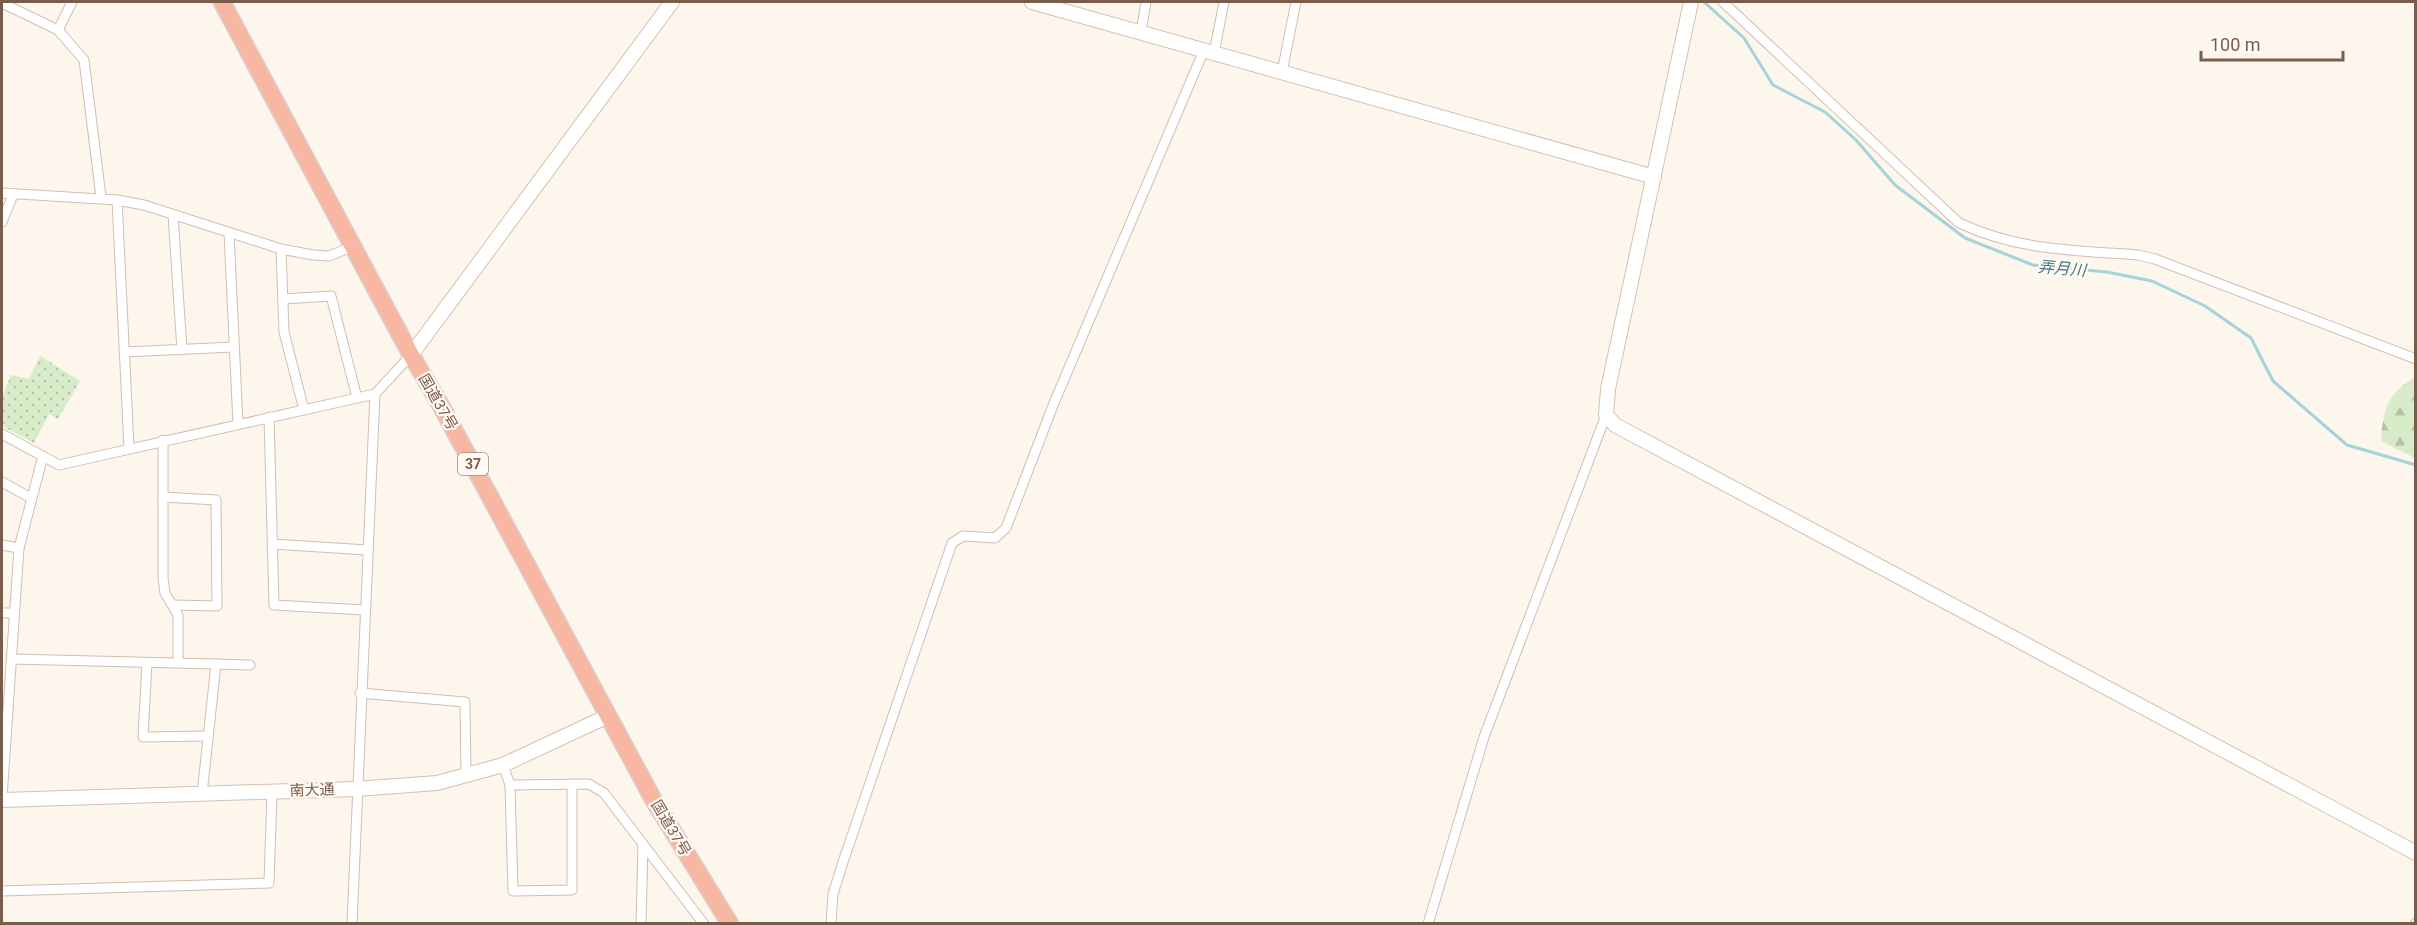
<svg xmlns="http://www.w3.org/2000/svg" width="2417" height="925" font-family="Roboto,'Noto Sans JP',sans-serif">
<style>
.forest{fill:url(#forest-firs)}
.park{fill:url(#park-dots)}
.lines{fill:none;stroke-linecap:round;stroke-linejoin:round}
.stream{stroke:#a5d3da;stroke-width:3}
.street-casing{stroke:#d1beb0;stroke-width:11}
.secondary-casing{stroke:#d6c0b0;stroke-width:16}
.highway-casing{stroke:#dad1cd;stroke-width:19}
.street{stroke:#fff;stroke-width:9}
.secondary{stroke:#fff;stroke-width:14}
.highway{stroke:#f7b7a3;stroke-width:16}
.labels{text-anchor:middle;stroke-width:4.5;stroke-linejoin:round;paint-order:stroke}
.shield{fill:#fffaf3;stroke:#a28b7f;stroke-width:1.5}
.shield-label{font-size:14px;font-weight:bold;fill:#7a5c4d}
.street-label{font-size:15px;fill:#7a5c4d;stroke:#fffaf3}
.water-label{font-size:16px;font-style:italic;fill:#437c86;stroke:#fffaf3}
</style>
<defs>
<pattern id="forest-firs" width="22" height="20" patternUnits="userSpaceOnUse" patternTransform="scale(1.5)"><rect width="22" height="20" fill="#d8ecc9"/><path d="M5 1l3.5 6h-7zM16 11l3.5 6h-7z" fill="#b4c2a5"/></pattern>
<pattern id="park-dots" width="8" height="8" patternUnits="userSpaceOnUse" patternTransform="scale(1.5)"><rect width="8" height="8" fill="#d8ecc9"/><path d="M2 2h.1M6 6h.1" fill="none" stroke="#b4c2a5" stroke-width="1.8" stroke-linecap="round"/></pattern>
</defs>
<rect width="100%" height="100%" fill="#fdf6ec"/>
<path class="forest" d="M2415 377V458L2381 441C2383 409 2387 394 2415 377Z"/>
<polygon class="park" points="40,356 80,381 58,419 49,414 34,443 2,426 2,397 11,375 29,379"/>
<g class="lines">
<polyline class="stream" points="1704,2 1744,38 1773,85 1825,112 1856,140 1895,185 1965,238 2033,265 2107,272 2152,281 2205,306 2251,338 2273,381 2347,445 2416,465"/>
<defs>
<g id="street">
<path d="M1723 2 1959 223C2020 251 2072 250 2138 255L2155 259 2416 359"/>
<polyline points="2,3 58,30 84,60 101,197"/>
<polyline points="58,30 72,2"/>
<polyline points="1141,32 1146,2"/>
<polyline points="1214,53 1224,2"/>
<polyline points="1282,72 1296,2"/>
<polyline points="2,193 117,200 144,205 281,249 313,255 329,256 354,246"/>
<polyline points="117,200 129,448"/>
<polyline points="173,215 182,350"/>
<polyline points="2,222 13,195"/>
<polyline points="229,233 238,424"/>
<polyline points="281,249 284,332 304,410"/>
<polyline points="283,299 331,296 357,398"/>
<polyline points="124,352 234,347"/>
<polyline points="269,417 274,605 364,610"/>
<polyline points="2,434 59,465 375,394 411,355"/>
<polyline points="163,440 163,578 165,593 178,615 178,663"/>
<polyline points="2,482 31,498"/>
<polyline points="163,497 216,500 217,606 173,605"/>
<polyline points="272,544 367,550"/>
<polyline points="2,545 19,548"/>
<polyline points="2,613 14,613"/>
<polyline points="12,659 216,664 202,794"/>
<polyline points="147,663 143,737 208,736"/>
<polyline points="216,664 250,665"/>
<polyline points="360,693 465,702 466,776"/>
<polyline points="503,765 510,785 589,784 604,793 704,924"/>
<polyline points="510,785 513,891 572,890 572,784"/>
<polyline points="2,798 19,548 43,456"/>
<polyline points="2,891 269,883 272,792"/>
<polyline points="352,924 375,394"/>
<polyline points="641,924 643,844"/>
<polyline points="831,924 833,894 843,862 952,543 963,536 995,538 1006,528 1054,403 1204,50"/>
<polyline points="1428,924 1484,737 1606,415"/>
<polyline points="2415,924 2416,923"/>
</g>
<g id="secondary">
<polyline points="1032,2 1654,177"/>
<polyline points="1691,2 1608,389 1606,415 1615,425 2416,853"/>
<polyline points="411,355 672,2"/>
<polyline points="2,800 356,789 437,783 503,765 608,716"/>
</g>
<polyline id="highway" points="222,2 411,355 440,404 653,799 730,924"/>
</defs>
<use href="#street" class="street-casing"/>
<use href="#secondary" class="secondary-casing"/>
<use href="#highway" class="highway-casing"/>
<use href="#street" class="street"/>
<use href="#secondary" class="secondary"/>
<use href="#highway" class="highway"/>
</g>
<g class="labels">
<rect class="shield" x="458" y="453" width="30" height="22" rx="4.5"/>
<g class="shield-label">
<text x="473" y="469">37</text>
</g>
<g class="street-label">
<text transform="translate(438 402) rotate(60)" y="5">国道37号</text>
<text transform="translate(312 790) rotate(-2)" y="5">南大通</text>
<text transform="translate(671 828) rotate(59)" y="5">国道37号</text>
</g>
<g class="water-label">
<text transform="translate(2062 268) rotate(5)" y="6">弄月川</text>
</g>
</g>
<rect width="2417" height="925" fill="none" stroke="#7a5c4d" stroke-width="6"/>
<path d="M2201 51v9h142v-9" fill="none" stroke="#7a5c4d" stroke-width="3"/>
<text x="2210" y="51" font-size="18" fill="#7a5c4d" stroke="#fffaf3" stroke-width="4.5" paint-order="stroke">100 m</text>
</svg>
